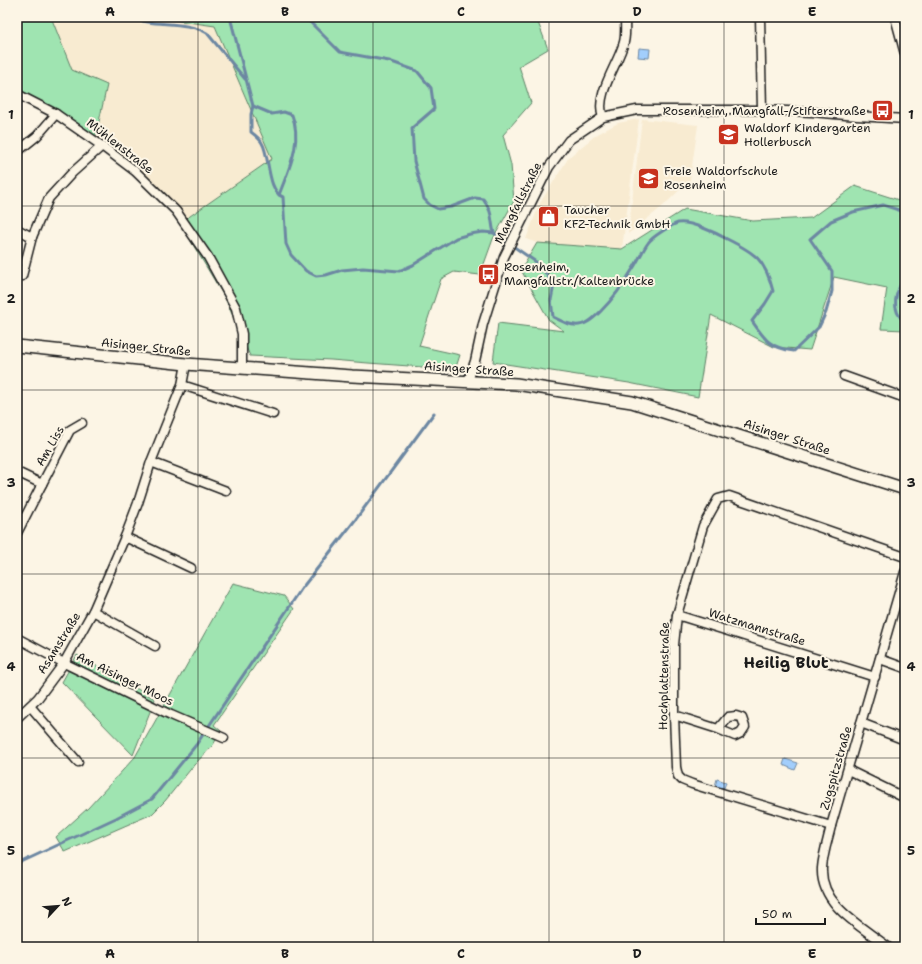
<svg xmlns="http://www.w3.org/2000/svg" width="922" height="964" font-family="'Shantell Sans',sans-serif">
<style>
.built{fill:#f8ebd1}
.green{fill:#9fe4b1;stroke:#5e8066}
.water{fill:#a2cefc;stroke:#6c87a2}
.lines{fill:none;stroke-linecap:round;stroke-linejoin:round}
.stream{stroke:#6c87a2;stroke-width:3}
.minor-casing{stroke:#1c1c1c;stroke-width:11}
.secondary-casing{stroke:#1c1c1c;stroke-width:14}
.minor{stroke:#fcf5e5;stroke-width:8}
.secondary{stroke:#fcf5e5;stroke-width:11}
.grid{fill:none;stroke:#1c1c1c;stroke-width:1;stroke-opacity:0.55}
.labels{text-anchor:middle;stroke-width:4;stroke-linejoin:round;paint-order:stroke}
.poi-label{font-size:12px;fill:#1c1c1c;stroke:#fcf5e5;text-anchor:start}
.street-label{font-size:12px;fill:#1c1c1c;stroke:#fcf5e5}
.district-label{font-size:16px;font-weight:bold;fill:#1c1c1c;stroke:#fcf5e5}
.neatline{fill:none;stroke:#1c1c1c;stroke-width:1.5}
.grid-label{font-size:13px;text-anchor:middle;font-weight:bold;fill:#1c1c1c}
</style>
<rect width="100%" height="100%" fill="#fcf5e5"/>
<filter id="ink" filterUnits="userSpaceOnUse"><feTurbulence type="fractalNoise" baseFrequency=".025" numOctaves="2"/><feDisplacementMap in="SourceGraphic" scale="8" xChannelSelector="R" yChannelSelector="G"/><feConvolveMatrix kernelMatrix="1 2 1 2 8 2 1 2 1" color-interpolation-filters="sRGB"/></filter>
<g filter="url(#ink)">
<g class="built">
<polygon points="51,17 160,17 215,26 272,159 180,223 171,211 133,172 95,140 107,86 72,70"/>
<polygon points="639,119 622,249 537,243 526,239 540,203 569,157 596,135 618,123"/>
<polygon points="642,119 698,125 690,180 662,207 628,234"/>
</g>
<g class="green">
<polygon points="17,17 51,17 72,70 107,85 95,140 17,89"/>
<polygon points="153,17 536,17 548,49 519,66 531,103 503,135 511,165 514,201 493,239 480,275 454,272 441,279 419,346 460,355 456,367 423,367 368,363 331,360 250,356 225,298 180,223 272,159 215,26"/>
<polygon points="855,186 905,202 905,330 881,329 887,288 834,277 810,350 774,347 711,315 698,397 629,383 493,362 498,323 564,331 549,320 521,270 537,243 622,249 685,209 753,221 811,218"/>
<polygon points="233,583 284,596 294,609 214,725 221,731 213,745 194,765 165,801 152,814 65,852 56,837 88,808 135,757"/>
<polygon points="77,655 155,699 133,755 62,682"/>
</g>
<g class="water">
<polygon points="639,48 650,49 649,58 638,57"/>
<polygon points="785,759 798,763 795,770 783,765"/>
<polygon points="717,779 726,782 724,788 715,786"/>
</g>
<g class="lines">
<g class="stream">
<path d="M127 17C134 19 141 21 148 22 168 25 189 23 207 33L245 79"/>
<path d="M230 17 253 106 251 114V132C255 135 260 139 262 143 270 156 267 191 283 197L286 244 291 255 306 271 316 276 326 275 342 270 363 268 399 271 413 265 456 238 470 234 483 232 494 233 539 264 554 285 551 300 553 317C561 321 570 326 579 325 588 324 595 317 601 311 614 298 625 282 634 267 639 259 643 250 648 243 652 237 671 225 678 223 691 221 716 233 727 239 755 253 765 259 773 291L765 304 752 321C765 340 770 348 794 351L819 327 826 312 832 291V271L810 239 831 221 853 212 883 205 905 212"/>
<path d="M305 17 340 52 389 61 417 71 431 88 434 109 412 128 414 161 424 199 430 205 438 209 451 207 475 198 483 199C494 214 490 218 494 233"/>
<path d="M253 106 272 114 284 112 292 115C303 143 288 170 279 195"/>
<path d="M905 276C896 292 889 309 905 322"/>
<polyline points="17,864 116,818 152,799 196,745 302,588 356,519 434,413"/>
</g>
<defs>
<g id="minor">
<polyline points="760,17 762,110"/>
<polyline points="895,17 905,54"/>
<polyline points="17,94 56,114 102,146 135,171 176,211 208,257 236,308 242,334 242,367"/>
<path d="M603 117C594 95 619 63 624 42 626 35 625 25 625 17"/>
<polyline points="17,152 37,136 56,114"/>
<polyline points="17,229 32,237"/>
<polyline points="17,275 22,276 32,237 49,198 72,173 102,146"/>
<polyline points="844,376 905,398"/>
<polyline points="468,381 475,361 483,324 504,257 549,167 569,140 603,117 637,110 762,110 812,112 857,116 905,119"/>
<polyline points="182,385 273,414"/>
<polyline points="151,462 226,491"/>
<polyline points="17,472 42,484 17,533"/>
<polyline points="42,484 70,430 82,423"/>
<polyline points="125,537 191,568"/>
<polyline points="93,611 155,646"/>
<polyline points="677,615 875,677"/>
<polyline points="17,638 64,663 171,715 224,738"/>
<polyline points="880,659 905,668"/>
<polyline points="30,706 78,762"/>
<polyline points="674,715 718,729 728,717 736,716 742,718 745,727 741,733 735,736 718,729"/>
<polyline points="17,718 38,698 64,663 93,611 125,537 138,503 151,462 182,385 186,364"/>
<polyline points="861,723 905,740"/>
<polyline points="848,770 905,798"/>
<polyline points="831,826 692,784 682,780 678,776 676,767 674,715 674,645 677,615 703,526 718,499 729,496 905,557"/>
<path d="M888 947C863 927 820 906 822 868 823 854 828 839 831 826L905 572"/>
</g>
<polyline id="secondary" points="17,346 186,364 352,376 516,384 632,402 905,489"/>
</defs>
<use href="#minor" class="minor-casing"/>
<use href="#secondary" class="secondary-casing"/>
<use href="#minor" class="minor"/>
<use href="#secondary" class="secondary"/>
</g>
</g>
<path class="grid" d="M198 17V947M373 17V947M549 17V947M724 17V947M17 206H905M17 390H905M17 574H905M17 758H905"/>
<defs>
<symbol id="bus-square" viewBox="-11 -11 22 22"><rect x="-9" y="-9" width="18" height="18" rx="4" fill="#c8321e" stroke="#fcf5e5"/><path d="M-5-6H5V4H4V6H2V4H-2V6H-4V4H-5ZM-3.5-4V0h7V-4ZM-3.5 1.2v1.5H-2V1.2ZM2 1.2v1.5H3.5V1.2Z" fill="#fff"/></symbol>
<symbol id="school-square" viewBox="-11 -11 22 22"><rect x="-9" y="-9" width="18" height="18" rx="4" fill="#c8321e" stroke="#fcf5e5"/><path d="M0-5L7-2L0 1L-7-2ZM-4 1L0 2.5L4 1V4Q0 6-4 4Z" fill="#fff"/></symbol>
<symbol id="shop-square" viewBox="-11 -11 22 22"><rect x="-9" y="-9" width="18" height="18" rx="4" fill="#c8321e" stroke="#fcf5e5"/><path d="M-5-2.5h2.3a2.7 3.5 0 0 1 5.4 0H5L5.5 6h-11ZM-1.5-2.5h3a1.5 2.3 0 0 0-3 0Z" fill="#fff"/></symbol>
</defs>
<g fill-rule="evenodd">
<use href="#bus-square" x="870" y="98" width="25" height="25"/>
<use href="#school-square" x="716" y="122" width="25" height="25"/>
<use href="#school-square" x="636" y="166" width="25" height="25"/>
<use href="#shop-square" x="536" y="204" width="25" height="25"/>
<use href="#bus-square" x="476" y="262" width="25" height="25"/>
</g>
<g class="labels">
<g class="poi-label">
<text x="866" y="115" text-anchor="end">Rosenheim, Mangfall-/Stifterstraße</text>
<text x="744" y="132">Waldorf Kindergarten<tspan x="744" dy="14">Hollerbusch</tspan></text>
<text x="664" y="175">Freie Waldorfschule<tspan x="664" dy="14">Rosenheim</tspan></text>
<text x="564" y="214">Taucher<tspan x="564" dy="14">KFZ-Technik GmbH</tspan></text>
<text x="504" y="271">Rosenheim,<tspan x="504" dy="14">Mangfallstr./Kaltenbrücke</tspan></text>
</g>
<g class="street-label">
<text transform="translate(120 146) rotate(38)" y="4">Mühlenstraße</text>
<text transform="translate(518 203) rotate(-63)" y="4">Mangfallstraße</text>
<text transform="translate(146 347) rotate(6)" y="4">Aisinger Straße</text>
<text transform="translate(469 369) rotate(4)" y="4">Aisinger Straße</text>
<text transform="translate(787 437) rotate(18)" y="4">Aisinger Straße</text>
<text transform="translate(50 446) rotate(-60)" y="4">Am Liss</text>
<text transform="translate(757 627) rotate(17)" y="4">Watzmannstraße</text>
<text transform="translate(59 643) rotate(-58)" y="4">Asamstraße</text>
<text transform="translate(664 676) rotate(-89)" y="4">Hochplattenstraße</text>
<text transform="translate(125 679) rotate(26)" y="4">Am Aisinger Moos</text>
<text transform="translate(836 768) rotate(-74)" y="4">Zugspitzstraße</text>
</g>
<g class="district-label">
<text x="786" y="668">Heilig Blut</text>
</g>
</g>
<rect width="922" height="964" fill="none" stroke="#fcf5e5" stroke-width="44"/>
<g transform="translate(58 906) rotate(64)" stroke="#fcf5e5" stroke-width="3" paint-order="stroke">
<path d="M0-3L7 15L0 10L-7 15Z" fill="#1c1c1c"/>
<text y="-6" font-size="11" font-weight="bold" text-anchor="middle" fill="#1c1c1c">N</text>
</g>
<path d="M756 918v6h69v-6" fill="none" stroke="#1c1c1c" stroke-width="2"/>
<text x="762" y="918" font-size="12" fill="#1c1c1c" stroke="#fcf5e5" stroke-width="3" paint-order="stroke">50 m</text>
<rect x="22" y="22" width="878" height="920" class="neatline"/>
<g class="grid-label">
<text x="110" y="16">A</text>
<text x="285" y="16">B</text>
<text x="461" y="16">C</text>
<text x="637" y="16">D</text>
<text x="812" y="16">E</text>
<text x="11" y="119">1</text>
<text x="911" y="119">1</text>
<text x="11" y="303">2</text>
<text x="911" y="303">2</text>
<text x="11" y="487">3</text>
<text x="911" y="487">3</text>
<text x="11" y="671">4</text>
<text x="911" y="671">4</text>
<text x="11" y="855">5</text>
<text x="911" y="855">5</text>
<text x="110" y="958">A</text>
<text x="285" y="958">B</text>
<text x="461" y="958">C</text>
<text x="637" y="958">D</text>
<text x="812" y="958">E</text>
</g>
</svg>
